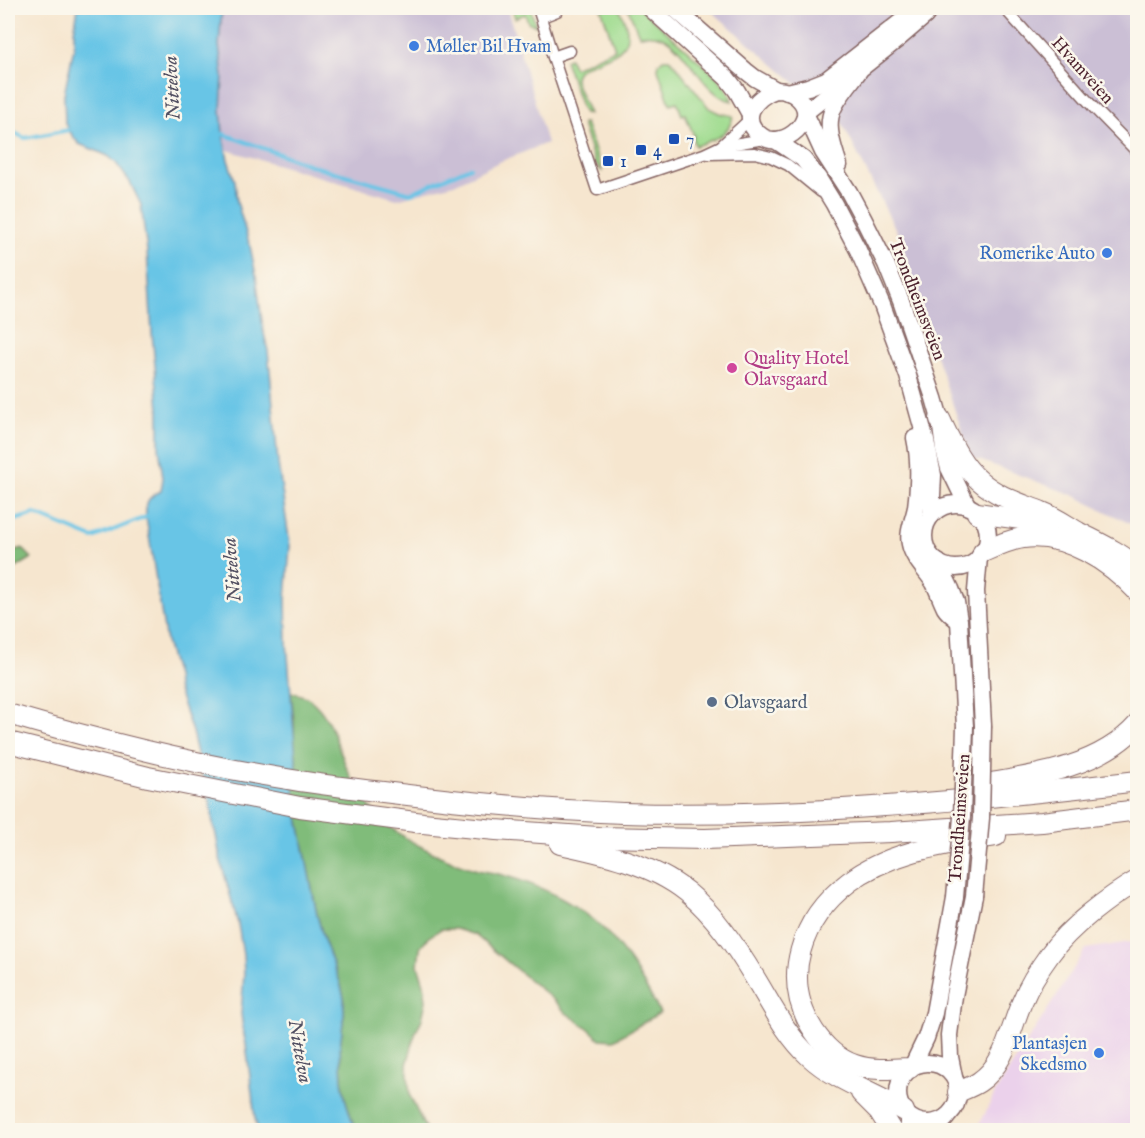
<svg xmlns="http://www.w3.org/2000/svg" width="1145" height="1138" font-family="'IM FELL English',serif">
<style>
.built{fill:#ebd1eb}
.industrial{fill:#cbbfd5}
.green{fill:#a0dc90;stroke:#757e5e;stroke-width:1.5}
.forest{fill:#80bc7a;stroke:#656e52;stroke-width:1.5}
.water{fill:#68c5e6;stroke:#597288;stroke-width:1.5}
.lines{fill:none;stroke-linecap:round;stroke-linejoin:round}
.stream{stroke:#68c5e6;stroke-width:4}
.minor-casing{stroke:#866564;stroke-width:13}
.primary-casing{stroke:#866564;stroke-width:19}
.trunk-casing{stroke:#866564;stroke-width:19}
.motorway-casing{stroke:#866564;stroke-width:22}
.minor{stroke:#fff;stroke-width:10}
.primary{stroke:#fff;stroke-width:16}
.trunk{stroke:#fff;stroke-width:16}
.motorway{stroke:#fff;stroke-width:20}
.trunk-bridge-casing{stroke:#866564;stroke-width:19;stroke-linecap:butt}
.trunk-bridge{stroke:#fff;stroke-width:16}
.shop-dot{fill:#3f7fe0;stroke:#fbf7ec;stroke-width:2}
.transit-dot{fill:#1a4fb4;stroke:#fbf7ec;stroke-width:2}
.hotel-dot{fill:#d1479c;stroke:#fbf7ec;stroke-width:2}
.service-dot{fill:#5c6f8a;stroke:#fbf7ec;stroke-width:2}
.labels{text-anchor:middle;stroke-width:5;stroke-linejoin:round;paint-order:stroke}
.shop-label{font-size:18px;fill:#366cbe;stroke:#fbf7ec;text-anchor:end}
.street-label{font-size:18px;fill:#4a1f2b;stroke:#fbf7ec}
.transit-label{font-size:18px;fill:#164399;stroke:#fbf7ec;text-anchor:start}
.hotel-label{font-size:18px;fill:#b23c85;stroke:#fbf7ec;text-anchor:start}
.service-label{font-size:18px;fill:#4e5e75;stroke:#fbf7ec;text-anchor:start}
.water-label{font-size:20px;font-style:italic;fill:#535163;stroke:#fbf7ec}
</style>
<rect width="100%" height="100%" fill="#fbf7ec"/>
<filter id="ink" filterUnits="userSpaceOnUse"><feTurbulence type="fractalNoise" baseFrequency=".0167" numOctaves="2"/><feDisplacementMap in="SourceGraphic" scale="12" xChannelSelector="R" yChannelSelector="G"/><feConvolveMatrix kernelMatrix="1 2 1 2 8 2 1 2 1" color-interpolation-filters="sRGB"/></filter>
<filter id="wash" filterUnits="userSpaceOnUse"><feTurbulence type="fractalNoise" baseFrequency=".008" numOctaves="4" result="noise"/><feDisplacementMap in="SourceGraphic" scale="24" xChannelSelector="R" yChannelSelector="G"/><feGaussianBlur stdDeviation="1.35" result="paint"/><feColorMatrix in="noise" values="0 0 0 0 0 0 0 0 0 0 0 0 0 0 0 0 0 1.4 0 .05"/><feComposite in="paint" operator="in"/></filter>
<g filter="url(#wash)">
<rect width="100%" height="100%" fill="#f6e6cf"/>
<polygon class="built" points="1137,941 1137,1130 977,1130 996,1091 1086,949"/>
<g class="industrial">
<polygon points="222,8 507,8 547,143 499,162 454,184 397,199 227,150 223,134 221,110 223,76 219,45"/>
<polygon points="708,8 1137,8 1137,527 1073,495 971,457 935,353 900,238 842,123"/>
</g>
<g class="green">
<polygon points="512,8 530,8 536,26 528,22 525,14 515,18"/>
<path d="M601 8H619C622 15 626 22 627 30 632 63 576 58 575 78 575 85 586 106 589 114L584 113 582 110 565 60 569 58 574 68 615 49Z"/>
<path d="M628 8H640L718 78 728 91 732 101C704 96 688 49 663 37 655 34 647 34 639 35Z"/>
<path d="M663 59H669L674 63 709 108 719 113 733 116C729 136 713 140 695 146L692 137 694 136 685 114 682 115 677 102 670 104 658 69V64Z"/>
<polygon points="585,123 602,170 602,171 595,164 582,124"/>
</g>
<g class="forest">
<polygon points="22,548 32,558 8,573 8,553"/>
<path d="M291 692C297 694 304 695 308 698 335 717 338 755 353 781 362 798 375 815 390 827 410 843 446 860 471 868 482 872 494 872 506 876 538 885 569 900 595 921 623 945 643 981 660 1013L614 1040 600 1039 588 1028 566 1013 556 1002 475 935 456 929H441L429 937 420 948 418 965 424 984 426 1001 422 1019 415 1034 407 1065 410 1096 426 1130H355L345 1098 342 1080 340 1047 344 1014V998L340 982 324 940 317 915 294 796 296 759 294 742V722Z"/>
</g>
<path class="water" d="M78 8H222L219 45 223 76 221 110 223 134 228 160 235 181 237 202 250 246 256 275 263 329 268 351 270 371 278 463 290 546 286 599 287 643 296 759 294 796 317 915 324 940 340 982 344 998V1014L340 1047 342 1080 345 1098 355 1130H258L255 1118 246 1044 244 1035 241 1014 244 974 243 955 238 924 220 858 216 835 213 824 210 803 200 766 192 732 177 687 176 676 166 642 146 517C145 502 148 497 161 491L163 478 159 447V409L152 333 147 251 141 205 130 182 116 163 108 156 92 149 79 144 72 135 65 123 64 95 74 47V31Z"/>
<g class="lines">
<g class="stream">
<polyline points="8,130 25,138 69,130"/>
<polyline points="218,136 223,134 316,167 411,193 470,167"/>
<polyline points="8,522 35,514 93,538 146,517 149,517"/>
</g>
</g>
</g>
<g filter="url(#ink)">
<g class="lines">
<defs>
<g id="minor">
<polyline points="538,8 553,57 597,190 704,154 721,146 765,139"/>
<polyline points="1004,8 1094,108 1138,153"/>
<polyline points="542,17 557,11"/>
<polyline points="553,57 570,51"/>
<polyline points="722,145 750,119"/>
<polyline points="708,154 755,153 771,157 788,165 821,192"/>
</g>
<g id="primary">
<polyline points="787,92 808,87 826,80 912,13"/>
<polyline points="806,112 898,39 925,16 931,8"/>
<polyline points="908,1116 909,1130"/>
<polyline points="935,1130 947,1117"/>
</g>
<g id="trunk">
<polyline points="650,8 727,78 737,91 750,114"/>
<polyline points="674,8 746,71 755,78 776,90"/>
<path d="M776 90C784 90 792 92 798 98 821 119 783 150 763 137 737 120 754 97 776 90Z"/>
<polyline points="806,115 823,152 849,192 864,220 886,264 901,301 934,398 940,419 944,450 949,468 968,507"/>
<polyline points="775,140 803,159 818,178 834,204 858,250 882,305 908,376 926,441 933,475 931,516"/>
<path d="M839 165C822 115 828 112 859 71"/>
<path d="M915 438C920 461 919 483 916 507 914 519 907 532 910 544 913 559 926 570 934 583 938 591 941 600 945 608 948 613 954 617 959 621"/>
<circle cx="956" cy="536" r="32"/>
<polyline points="979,557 976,591 983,726"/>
<polyline points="938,562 951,589 956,602 959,621 965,727"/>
<circle cx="928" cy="1093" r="30"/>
<polyline points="912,1067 926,1038 934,1013 955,897"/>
<polyline points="954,1077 950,1057 949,1035 954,996 974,896"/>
</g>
<g id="motorway">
<path d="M940 419C951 442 961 465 980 481 998 497 1020 503 1042 512 1055 517 1066 525 1078 532 1099 543 1120 552 1138 568"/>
<polyline points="977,513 1048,523"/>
<path d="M983 552C996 546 1008 540 1023 538 1065 532 1110 562 1138 592"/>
<path d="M8 714C97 740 189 763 281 778 315 784 349 788 383 792 463 802 543 810 623 813 795 818 967 801 1138 781"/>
<polyline points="8,742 148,777 300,807 423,823 496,830 598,837 705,839 891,832 1042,822 1138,810"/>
<path d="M966 787C1024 777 1097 771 1138 724"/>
<path d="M560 844C603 853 652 864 687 892 715 915 736 947 755 978 771 1004 786 1035 809 1056 836 1081 873 1092 904 1111"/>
<path d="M910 1068C892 1069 873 1071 855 1065 838 1059 824 1046 814 1031 779 978 802 918 849 882 891 850 945 845 996 836"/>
<path d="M958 1092C965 1089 973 1086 979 1082 1006 1064 1010 1029 1022 1002 1029 985 1039 969 1050 954 1069 927 1109 897 1138 880"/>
<polyline points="861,1093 879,1111 891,1130"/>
</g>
</defs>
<use href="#minor" class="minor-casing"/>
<use href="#primary" class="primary-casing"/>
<use href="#trunk" class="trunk-casing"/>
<use href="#motorway" class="motorway-casing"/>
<use href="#minor" class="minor"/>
<use href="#primary" class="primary"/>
<use href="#trunk" class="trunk"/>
<use href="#motorway" class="motorway"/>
<defs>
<g id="trunk-bridge">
<polyline points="974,896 981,818 983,726"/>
<polyline points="955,897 962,817 965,727"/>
</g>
</defs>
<use href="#trunk-bridge" class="trunk-bridge-casing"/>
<use href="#trunk-bridge" class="trunk-bridge"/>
</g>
</g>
<g class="shop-dot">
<circle cx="414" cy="46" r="6"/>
<circle cx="1107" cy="253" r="6"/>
<circle cx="1099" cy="1053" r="6"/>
</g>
<g class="transit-dot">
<rect x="668" y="133" width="12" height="12" rx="3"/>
<rect x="635" y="144" width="12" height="12" rx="3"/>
<rect x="602" y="155" width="12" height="12" rx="3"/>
</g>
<circle class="hotel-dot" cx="732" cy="368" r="6"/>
<circle class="service-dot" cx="712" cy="702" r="6"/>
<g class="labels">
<g class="shop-label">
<text x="426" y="52" text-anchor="start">Møller Bil Hvam</text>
<text x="1095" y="259">Romerike Auto</text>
<text x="1087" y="1049">Plantasjen<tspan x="1087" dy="21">Skedsmo</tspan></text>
</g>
<g class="street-label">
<text transform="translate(1083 70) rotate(48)" y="6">Hvamveien</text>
<text transform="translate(918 299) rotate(69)" y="6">Trondheimsveien</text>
<text transform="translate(959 818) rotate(-86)" y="6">Trondheimsveien</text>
</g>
<g class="transit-label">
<text x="686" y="145">7</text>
<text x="653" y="156">4</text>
<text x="620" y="167">1</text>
</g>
<g class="hotel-label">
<text x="744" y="364">Quality Hotel<tspan x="744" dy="21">Olavsgaard</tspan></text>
</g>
<g class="service-label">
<text x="724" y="708">Olavsgaard</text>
</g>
<g class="water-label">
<text transform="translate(171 88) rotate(-93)" y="7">Nittelva</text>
<text transform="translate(231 570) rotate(-95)" y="7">Nittelva</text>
<text transform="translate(301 1051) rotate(80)" y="7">Nittelva</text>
</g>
</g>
<rect width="1145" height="1138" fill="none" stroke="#fbf7ec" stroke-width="30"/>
</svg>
